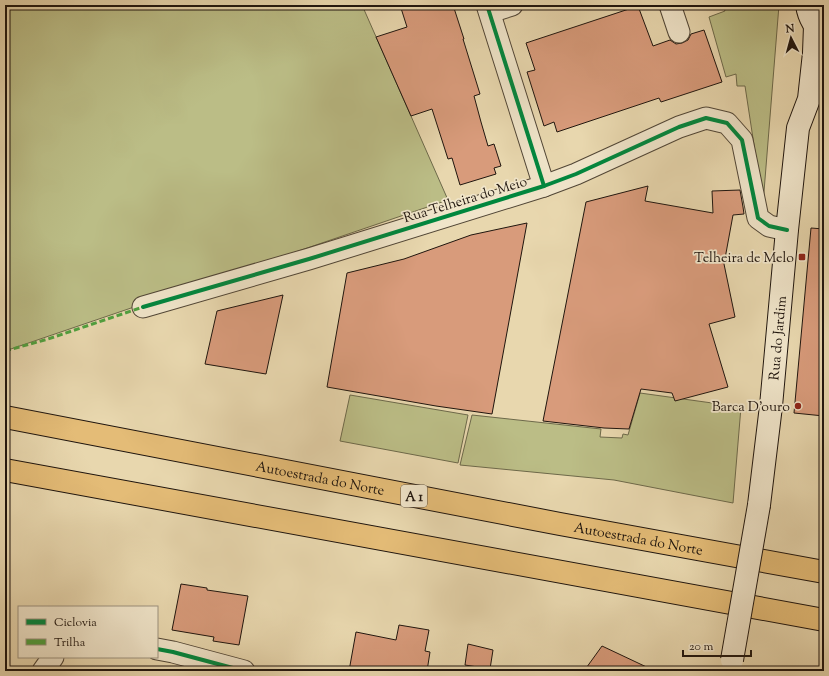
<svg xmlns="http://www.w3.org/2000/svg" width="829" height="676" font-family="'Sorts Mill Goudy',serif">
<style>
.green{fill:#bbbd86;stroke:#6d694a}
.building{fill:#d89b7b;stroke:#1f150e}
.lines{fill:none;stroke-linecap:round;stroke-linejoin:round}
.street-casing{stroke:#514636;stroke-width:23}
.secondary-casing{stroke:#1f150e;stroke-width:24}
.highway-casing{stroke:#1f150e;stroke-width:24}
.street{stroke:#f0e5ca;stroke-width:21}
.secondary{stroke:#f0e5ca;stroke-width:22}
.highway{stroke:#e4bc77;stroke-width:22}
.secondary-bridge-casing{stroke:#1f150e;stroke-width:24;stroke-linecap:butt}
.secondary-bridge{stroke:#f0e5ca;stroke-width:22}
.quiet{stroke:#4fa03e;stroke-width:3;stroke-dasharray:6 3;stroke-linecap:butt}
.cycleway-casing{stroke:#f0e5ca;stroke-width:6}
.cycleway{stroke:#00873e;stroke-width:4}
.poi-dot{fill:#8f2418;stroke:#f0e5ca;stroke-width:1.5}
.labels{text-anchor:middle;stroke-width:3.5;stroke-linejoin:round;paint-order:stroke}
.shield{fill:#f0e5ca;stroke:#5e5346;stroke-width:1}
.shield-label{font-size:13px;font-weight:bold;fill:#1f150e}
.street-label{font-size:14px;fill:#1f150e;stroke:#f0e5ca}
.poi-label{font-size:14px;fill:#1f150e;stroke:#f0e5ca;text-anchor:end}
</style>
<rect width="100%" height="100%" fill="#e8d7ae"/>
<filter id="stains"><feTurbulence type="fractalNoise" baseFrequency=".005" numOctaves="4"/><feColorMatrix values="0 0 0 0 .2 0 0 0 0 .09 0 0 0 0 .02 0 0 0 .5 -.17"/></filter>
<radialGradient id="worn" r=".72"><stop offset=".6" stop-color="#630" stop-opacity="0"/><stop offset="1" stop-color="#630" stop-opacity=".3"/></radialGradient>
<g class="green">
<polygon points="5,5 362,5 448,200 5,351"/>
<polygon points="723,5 779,5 763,204 745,86 737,86 736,74 726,77 709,17 725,11"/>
<polygon points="640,393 741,407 733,503 614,480 460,465 472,415 601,429 600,437 622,438 623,434 628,435"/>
<polygon points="350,395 468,415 458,463 340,441"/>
</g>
<g class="building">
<polygon points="400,5 453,5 464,39 463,39 480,94 474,96 481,122 488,146 494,144 501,166 494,168 496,174 460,185 452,158 448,159 432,109 411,116 376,37 407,27"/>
<polygon points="638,6 653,46 670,40 676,44 682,43 688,40 691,34 704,30 722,82 661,102 659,98 557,132 554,122 544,126 527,72 535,70 526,43"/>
<polygon points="648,186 645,201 713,213 712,191 740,190 743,207 744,214 733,215 724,264 735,317 709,324 728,387 675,401 672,393 641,389 629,429 604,428 543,421 586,202"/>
<polygon points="527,223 492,414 436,406 327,387 347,273 404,259 471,235"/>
<polygon points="811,228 824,229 824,416 794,413"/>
<polygon points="283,295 266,374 205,364 217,311"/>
<polygon points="181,584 207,588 207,590 248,596 239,645 213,641 214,637 172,630"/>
<polygon points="399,625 429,630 425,651 430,652 427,671 349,671 356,632 396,640"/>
<polygon points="468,644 493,650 490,669 465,665"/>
<polygon points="602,646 655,671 584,671"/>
</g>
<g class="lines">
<defs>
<g id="street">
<polyline points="487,5 544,186"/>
<polyline points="670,5 679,32"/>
<polyline points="490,12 512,5"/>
<polyline points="143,307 309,259 544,186 576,174 679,127 706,118 727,123 742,140 758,218 769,226 787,230"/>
<polyline points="157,649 173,652 244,671"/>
<polyline points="43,671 53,657"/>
</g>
<g id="secondary">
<path d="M807 5C809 19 815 26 824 36"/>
<path id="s1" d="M759 505 771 406 787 230 798 128 809 99 814 53 815 26"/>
</g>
<g id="highway">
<path id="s2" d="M5 417 560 524 824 572"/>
<polyline points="5,470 824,620"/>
</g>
</defs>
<use href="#street" class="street-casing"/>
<use href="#secondary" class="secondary-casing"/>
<use href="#highway" class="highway-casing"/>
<use href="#street" class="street"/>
<use href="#secondary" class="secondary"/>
<use href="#highway" class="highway"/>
<defs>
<polyline id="secondary-bridge" points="732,660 759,505"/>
</defs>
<use href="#secondary-bridge" class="secondary-bridge-casing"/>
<use href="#secondary-bridge" class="secondary-bridge"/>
<polyline class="quiet" points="5,351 48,339 143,307"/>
<defs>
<g id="cycleway">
<polyline points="487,5 544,186"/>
<polyline points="143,307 309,259 544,186 576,174 679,127 706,118 727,123 742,140 758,218 769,226 787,230"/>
<polyline points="157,649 173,652 244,671"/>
</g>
</defs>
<use href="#cycleway" class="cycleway-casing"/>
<use href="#cycleway" class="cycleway"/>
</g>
<g class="poi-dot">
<rect x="798" y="253" width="8" height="8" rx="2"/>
<circle cx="798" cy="406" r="4"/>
</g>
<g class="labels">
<rect class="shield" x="401" y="485" width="26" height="22" rx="3"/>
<g class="shield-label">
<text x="414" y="501">A 1</text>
</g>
<g class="street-label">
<text transform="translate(465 199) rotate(-17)" y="5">Rua Telheira do Meio</text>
<text dy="5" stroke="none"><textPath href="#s1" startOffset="168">Rua do Jardim</textPath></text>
<text dy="5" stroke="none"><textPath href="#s2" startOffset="321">Autoestrada do Norte</textPath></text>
<text dy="5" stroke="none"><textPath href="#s2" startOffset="645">Autoestrada do Norte</textPath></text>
</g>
<g class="poi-label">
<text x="794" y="262">Telheira de Melo</text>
<text x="790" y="411">Barca D'ouro</text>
</g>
</g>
<rect width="829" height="676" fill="none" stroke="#e8d7ae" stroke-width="20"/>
<rect x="6" y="6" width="817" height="664" fill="none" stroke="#1f150e" stroke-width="2"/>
<rect x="10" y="10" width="809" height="656" fill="none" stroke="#1f150e"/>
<rect x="18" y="606" width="140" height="52" fill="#f0e5ca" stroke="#9c927f"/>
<rect x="26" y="619" width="20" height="6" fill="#00873e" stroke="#9c927f"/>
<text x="54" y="626" font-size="12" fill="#1f150e">Ciclovia</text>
<rect x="26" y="639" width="20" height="6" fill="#4fa03e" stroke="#9c927f"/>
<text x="54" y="646" font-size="12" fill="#1f150e">Trilha</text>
<g transform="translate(791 38) rotate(354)" stroke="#f0e5ca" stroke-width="3" paint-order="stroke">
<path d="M0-3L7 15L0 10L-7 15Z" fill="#1f150e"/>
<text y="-6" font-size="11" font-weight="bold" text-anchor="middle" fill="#1f150e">N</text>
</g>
<path d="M683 650v6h68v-6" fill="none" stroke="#1f150e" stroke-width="2"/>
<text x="689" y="650" font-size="12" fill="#1f150e" stroke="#f0e5ca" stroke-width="3" paint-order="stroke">20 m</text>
<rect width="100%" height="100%" filter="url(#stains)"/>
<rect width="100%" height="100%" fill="url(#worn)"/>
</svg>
